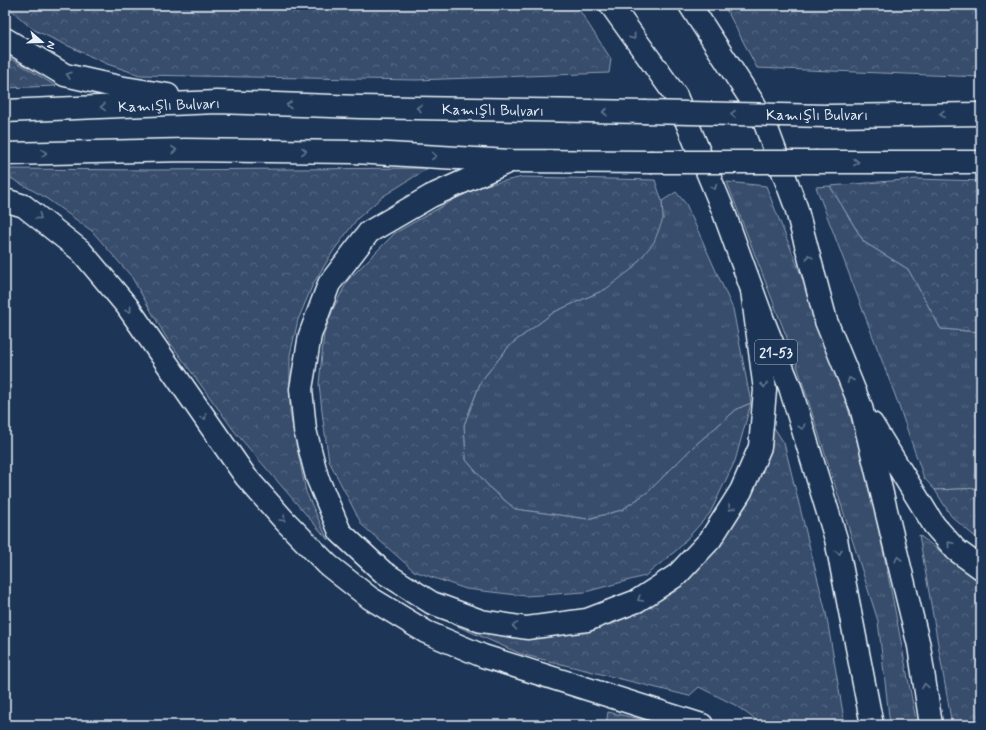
<svg xmlns="http://www.w3.org/2000/svg" width="986" height="730" font-family="Mynerve,sans-serif">
<style>
.grass{fill:url(#grass-tufts);stroke:#909fb2}
.forest{fill:url(#forest-crowns);stroke:#909fb2}
.lines{fill:none;stroke-linecap:round;stroke-linejoin:round}
.highway-casing{stroke:#e8f1f8;stroke-width:25}
.highway{stroke:#1d3557;stroke-width:22}
.highway-bridge-casing{stroke:#e8f1f8;stroke-width:25;stroke-linecap:butt}
.highway-bridge{stroke:#1d3557;stroke-width:22}
.oneway{stroke:#64778f}
.labels{text-anchor:middle;stroke-width:4;stroke-linejoin:round;paint-order:stroke}
.shield{fill:#1d3557;stroke:#abb9c8;stroke-width:1}
.shield-label{font-size:14px;font-weight:bold;fill:#e8f1f8}
.street-label{font-size:15px;fill:#e8f1f8;stroke:#1d3557}
</style>
<defs>
<pattern id="grass-tufts" width="24" height="20" patternUnits="userSpaceOnUse"><rect width="24" height="20" fill="#374d6c"/><path d="M3 7l-1-3M5 7V3M7 7l1-3M15 17l-1-3M17 17v-4M19 17l1-3" fill="none" stroke="#546782"/></pattern>
<pattern id="forest-crowns" width="20" height="18" patternUnits="userSpaceOnUse"><rect width="20" height="18" fill="#374d6c"/><path d="M2 6a3 3 0 1 1 6 0M12 15a3 3 0 1 1 6 0" fill="none" stroke="#546782"/></pattern>
</defs>
<rect width="100%" height="100%" fill="#1d3557"/>
<filter id="ink" filterUnits="userSpaceOnUse"><feTurbulence type="fractalNoise" baseFrequency=".025" numOctaves="2"/><feDisplacementMap in="SourceGraphic" scale="8" xChannelSelector="R" yChannelSelector="G"/><feConvolveMatrix kernelMatrix="1 2 1 2 8 2 1 2 1" color-interpolation-filters="sRGB"/></filter>
<g filter="url(#ink)">
<g class="grass">
<path d="M727 182 766 186C792 254 822 322 843 392 877 501 895 614 917 725H890L878 621 795 359Z"/>
<polygon points="830,186 864,242 908,269 941,329 981,332 981,488 935,490 924,478 895,395 816,187"/>
<polygon points="676,192 686,204 733,309 751,403 737,409 693,447 649,491 622,510 588,519 515,509 491,489 466,460 464,425 481,381 510,345 554,312 606,289 663,219 662,201"/>
<polygon points="608,712 668,725 606,725"/>
</g>
<g class="forest">
<polygon points="6,5 576,5 611,59 609,73 416,80 140,75 107,64 32,29"/>
<polygon points="724,5 981,5 981,77 757,68"/>
<polygon points="5,55 56,86 5,88"/>
<polygon points="428,168 382,197 357,219 334,250 313,284 298,320 290,355 290,413 306,492 328,540 235,432 166,337 131,276 92,231 43,196 5,175 5,169 154,170"/>
<polygon points="523,177 655,180 662,201 663,219 654,242 632,269 606,289 554,312 510,345 481,381 464,425 466,460 491,489 515,509 588,519 622,510 649,491 693,447 737,409 751,403 735,461 710,513 678,549 645,576 585,592 526,596 466,589 414,571 362,525 329,461 323,420 319,384 324,334 333,309 348,280 395,233 476,187"/>
<polygon points="916,179 981,181 981,332 941,329 908,269 864,242 830,186"/>
<polygon points="773,426 784,443 826,613 845,725 763,725 735,705 699,687 689,696 521,654 448,622 454,620 574,630 615,623 676,591 723,540 748,503"/>
<polygon points="981,488 981,542 951,516 935,490"/>
<polygon points="919,535 981,583 981,725 952,725"/>
</g>
<g class="lines">
<defs>
<g id="highway">
<polyline points="611,5 676,96 723,210 763,320 790,387 836,539 872,725"/>
<polyline points="690,5 763,118 796,207 826,321 861,407 919,646 931,725"/>
<polyline points="5,39 65,75 119,87 168,95"/>
<polyline points="5,111 217,102 360,107 644,112"/>
<polyline points="828,116 981,114"/>
<polyline points="5,154 185,150 354,152 510,161 650,162"/>
<polyline points="510,161 431,196 369,232 329,284 310,335 301,389 305,430 317,477 340,532 383,572 432,603 481,621 527,628 587,620 637,601 677,575 710,540 741,491 760,447 765,390 752,290"/>
<polyline points="817,162 981,162"/>
<polyline points="5,200 24,206 81,251 127,306 246,477 284,520 328,565 370,598 426,632 483,656 702,725"/>
<polyline points="872,424 934,525 956,550 981,568"/>
</g>
</defs>
<use href="#highway" class="highway-casing"/>
<use href="#highway" class="highway"/>
<defs>
<g id="highway-bridge">
<polyline points="644,112 828,116"/>
<polyline points="650,162 817,162"/>
</g>
</defs>
<use href="#highway-bridge" class="highway-bridge-casing"/>
<use href="#highway-bridge" class="highway-bridge"/>
</g>
<defs><path id="oneway-chevron" d="M-2-3.5L2.5 0L-2 3.5" fill="none" stroke-width="1.6" stroke-linecap="round" stroke-linejoin="round"/></defs>
<g class="oneway">
<use href="#oneway-chevron" transform="translate(633 37) rotate(54)"/>
<use href="#oneway-chevron" transform="translate(69 75) rotate(-163)"/>
<use href="#oneway-chevron" transform="translate(289 105) rotate(-178)"/>
<use href="#oneway-chevron" transform="translate(103 107) rotate(178)"/>
<use href="#oneway-chevron" transform="translate(419 108) rotate(-179)"/>
<use href="#oneway-chevron" transform="translate(605 112) rotate(-179)"/>
<use href="#oneway-chevron" transform="translate(733 114) rotate(-179)"/>
<use href="#oneway-chevron" transform="translate(942 114) rotate(179)"/>
<use href="#oneway-chevron" transform="translate(174 150) rotate(-1)"/>
<use href="#oneway-chevron" transform="translate(304 151) rotate(1)"/>
<use href="#oneway-chevron" transform="translate(44 153) rotate(-1)"/>
<use href="#oneway-chevron" transform="translate(434 156) rotate(3)"/>
<use href="#oneway-chevron" transform="translate(856 162)"/>
<use href="#oneway-chevron" transform="translate(714 187) rotate(68)"/>
<use href="#oneway-chevron" transform="translate(39 217) rotate(38)"/>
<use href="#oneway-chevron" transform="translate(809 257) rotate(-105)"/>
<use href="#oneway-chevron" transform="translate(129 310) rotate(54)"/>
<use href="#oneway-chevron" transform="translate(850 380) rotate(-112)"/>
<use href="#oneway-chevron" transform="translate(764 385) rotate(84)"/>
<use href="#oneway-chevron" transform="translate(204 417) rotate(55)"/>
<use href="#oneway-chevron" transform="translate(802 427) rotate(73)"/>
<use href="#oneway-chevron" transform="translate(731 508) rotate(122)"/>
<use href="#oneway-chevron" transform="translate(283 519) rotate(47)"/>
<use href="#oneway-chevron" transform="translate(950 544) rotate(-131)"/>
<use href="#oneway-chevron" transform="translate(839 552) rotate(79)"/>
<use href="#oneway-chevron" transform="translate(898 559) rotate(-104)"/>
<use href="#oneway-chevron" transform="translate(640 599) rotate(149)"/>
<use href="#oneway-chevron" transform="translate(515 626) rotate(-171)"/>
<use href="#oneway-chevron" transform="translate(925 686) rotate(-99)"/>
</g>
</g>
<g class="labels">
<rect class="shield" x="755" y="340" width="42" height="24" rx="3"/>
<g class="shield-label">
<text x="776" y="357">21-53</text>
</g>
<g class="street-label">
<text transform="translate(169 105) rotate(-2)" y="5">Kamışlı Bulvarı</text>
<text transform="translate(493 110) rotate(1)" y="5">Kamışlı Bulvarı</text>
<text x="817" y="120">Kamışlı Bulvarı</text>
</g>
</g>
<rect width="986" height="730" fill="none" stroke="#1d3557" stroke-width="20"/>
<rect x="10" y="10" width="966" height="710" fill="none" stroke="#e8f1f8" stroke-width="1.5" filter="url(#ink)"/>
<g transform="translate(42 42) rotate(110)" stroke="#1d3557" stroke-width="3" paint-order="stroke">
<path d="M0-3L7 15L0 10L-7 15Z" fill="#e8f1f8"/>
<text y="-6" font-size="11" font-weight="bold" text-anchor="middle" fill="#e8f1f8">N</text>
</g>
</svg>
